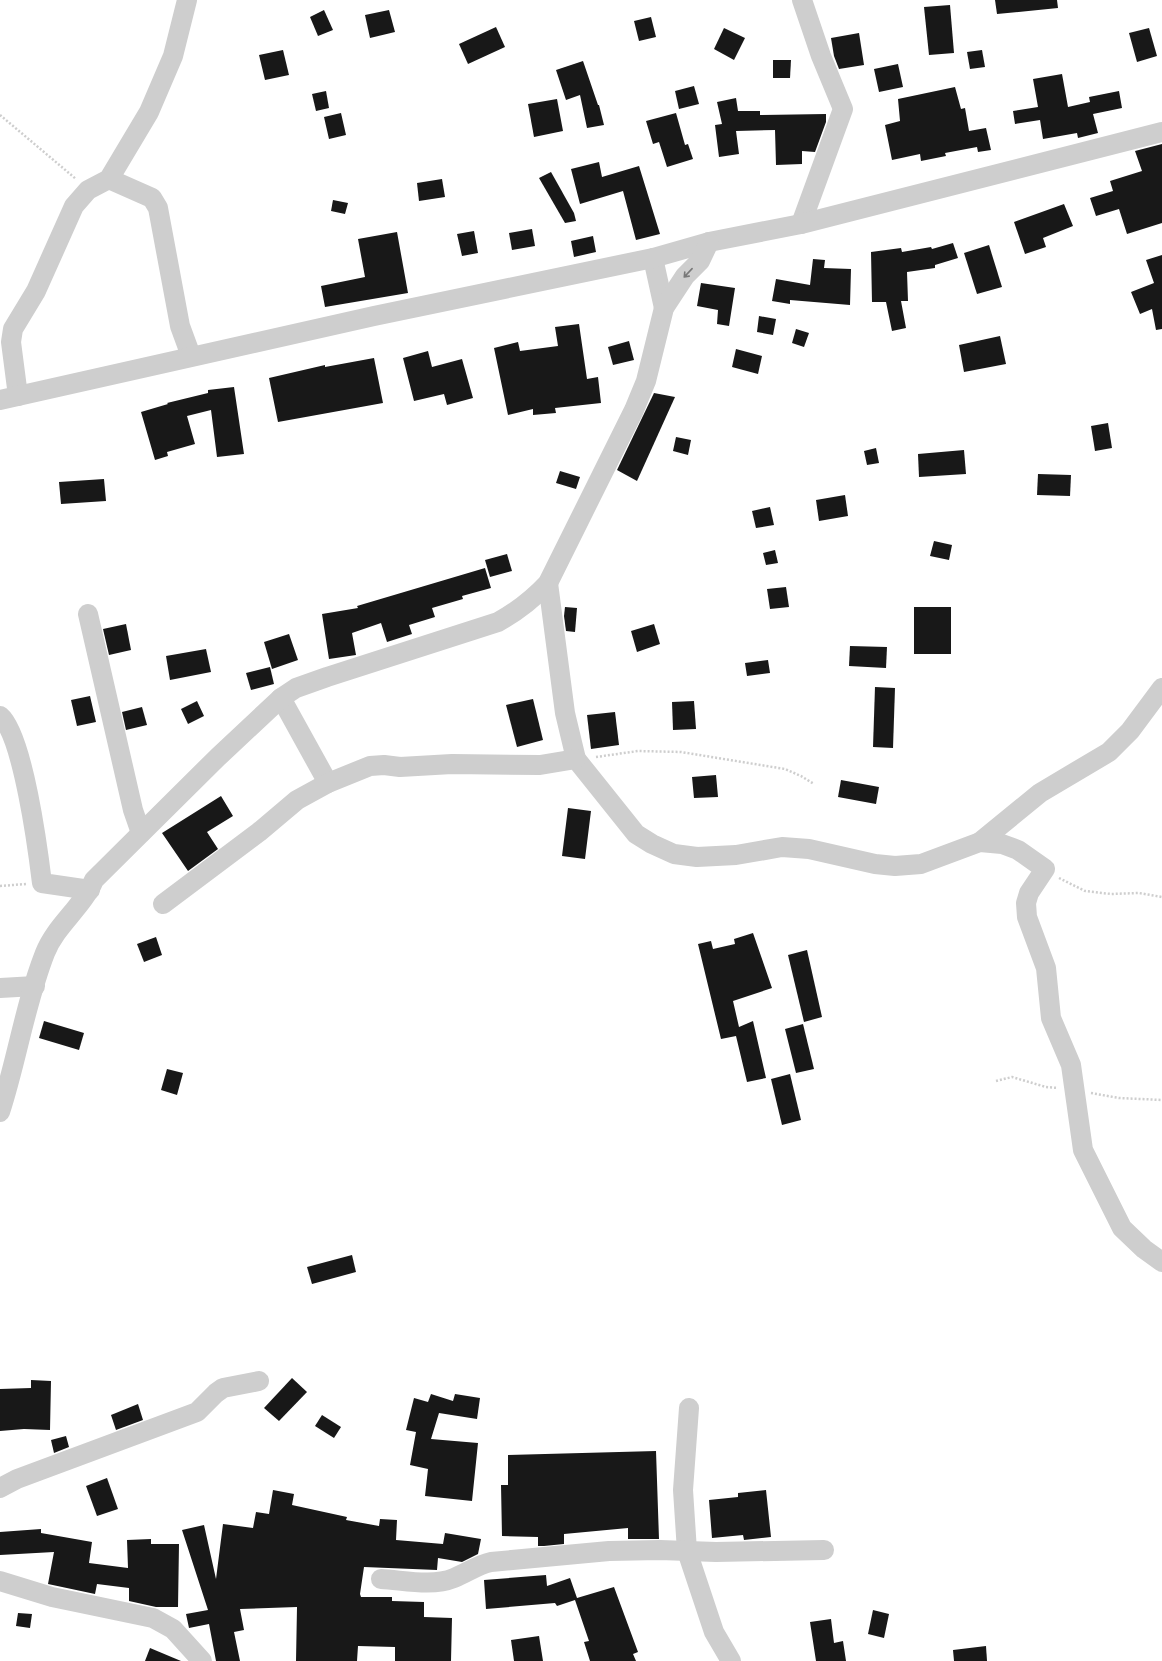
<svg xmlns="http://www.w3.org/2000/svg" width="1162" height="1661" font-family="'Roboto Condensed',sans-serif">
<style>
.building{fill:#181818}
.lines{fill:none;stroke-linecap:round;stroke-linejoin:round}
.path{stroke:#cecece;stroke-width:2.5;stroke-dasharray:2 2;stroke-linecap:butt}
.minor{stroke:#cecece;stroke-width:20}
.oneway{stroke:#787878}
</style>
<rect width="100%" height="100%" fill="#fff"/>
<g class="building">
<polygon points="995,0 1057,0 1058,8 997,14"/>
<polygon points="950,5 954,53 929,55 924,7"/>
<polygon points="324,10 333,30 318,36 310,17"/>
<polygon points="389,10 395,32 370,38 365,15"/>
<polygon points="651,17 656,37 639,41 634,21"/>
<polygon points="496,27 505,47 468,64 459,44"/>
<polygon points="724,28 745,38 734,60 714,49"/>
<polygon points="1149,28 1157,56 1137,62 1129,33"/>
<polygon points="859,33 864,65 839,69 834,56 831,38"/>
<polygon points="283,50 289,75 265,80 259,55"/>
<polygon points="982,50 985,67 970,69 967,52"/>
<polygon points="773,60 791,60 790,78 773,78"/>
<polygon points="583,61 598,105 599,105 604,125 587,128 580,95 566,100 556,70"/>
<polygon points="898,64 903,87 879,92 874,69"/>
<polygon points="1062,74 1068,107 1090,102 1089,97 1119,91 1122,108 1093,114 1098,133 1078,138 1077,133 1043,139 1040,120 1015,124 1013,111 1038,107 1033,79"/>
<polygon points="694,86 699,104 679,109 675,91"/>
<polygon points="955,87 961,109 965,108 969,131 986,128 991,150 978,152 977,147 945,153 946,156 921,161 920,154 892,160 885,125 900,121 898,99"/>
<polygon points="326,91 329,108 316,111 312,94"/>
<polygon points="736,98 738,111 760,111 760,115 826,114 826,122 815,152 802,151 802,164 776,165 775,130 736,131 739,154 719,157 715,125 722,124 717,102"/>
<polygon points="557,99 563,131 534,137 528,104"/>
<polygon points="341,113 346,135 329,139 324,117"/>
<polygon points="676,113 685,145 688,144 693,159 667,167 659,142 653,144 646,121"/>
<polygon points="1162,144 1162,223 1127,234 1119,209 1096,216 1090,198 1113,191 1110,181 1142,171 1135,151"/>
<polygon points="599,162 602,177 639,166 660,234 636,240 623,191 580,204 571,169"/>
<polygon points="551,172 574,213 576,221 565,223 539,178"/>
<polygon points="442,179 445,197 419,201 417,183"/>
<polygon points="333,200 348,203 345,214 331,211"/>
<polygon points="1064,204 1073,226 1043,238 1046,247 1025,254 1014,222"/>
<polygon points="532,229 535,246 512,250 509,233"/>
<polygon points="474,231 478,253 462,256 457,234"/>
<polygon points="397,232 408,293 325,307 321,286 365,277 358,239"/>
<polygon points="593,236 596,252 574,257 571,241"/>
<polygon points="953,243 958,258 935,265 935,268 907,272 908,301 901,301 906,328 892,331 886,302 872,302 871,252 901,248 902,252 931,247 932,249"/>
<polygon points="989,245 1002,287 977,294 964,253"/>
<polygon points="1162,255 1162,329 1156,330 1152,309 1140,314 1131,292 1154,283 1146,260"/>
<polygon points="813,259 825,260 824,268 851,269 850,305 790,300 790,304 772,301 776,279 810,285"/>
<polygon points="701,283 735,288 729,326 717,324 718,310 697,306"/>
<polygon points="759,316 776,319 773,335 757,332"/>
<polygon points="579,324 587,379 598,377 601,403 555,408 556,413 533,415 533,409 508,415 494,348 518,342 520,351 558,346 555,327"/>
<polygon points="796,329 809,333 804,347 792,343"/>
<polygon points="1000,336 1006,364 964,372 959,345"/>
<polygon points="629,341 634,360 613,365 608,347"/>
<polygon points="736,349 762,356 758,374 732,367"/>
<polygon points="428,351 432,367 462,359 473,398 447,405 444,394 414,401 403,358"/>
<polygon points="374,358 383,403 278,422 269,378 325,365 325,367"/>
<polygon points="234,387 244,454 217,457 211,410 187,416 195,444 167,452 168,456 155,460 141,412 168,404 167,403 208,393 208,390"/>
<polygon points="654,393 675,397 637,481 617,470"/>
<polygon points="1108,423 1112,448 1095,451 1091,426"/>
<polygon points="676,437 691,440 688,455 673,451"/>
<polygon points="876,448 879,463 867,465 864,451"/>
<polygon points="964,450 966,474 919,477 918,454"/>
<polygon points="560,471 580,477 576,489 556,483"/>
<polygon points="1038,474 1071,475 1070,496 1037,495"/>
<polygon points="104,479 106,501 61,504 59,482"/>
<polygon points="845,495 848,516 819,521 816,500"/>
<polygon points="770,507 774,525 756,528 752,511"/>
<polygon points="934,541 952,545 949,560 930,556"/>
<polygon points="775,550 778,563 766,565 763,553"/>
<polygon points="507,554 512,571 490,577 485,560"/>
<polygon points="485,568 491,588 462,596 463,599 432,608 435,617 409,625 412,634 387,642 381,623 352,633 356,655 329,659 322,614 358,608 357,606"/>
<polygon points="786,587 789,607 770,609 767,589"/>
<polygon points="565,607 577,608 575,632 566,631 564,616"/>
<rect x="914" y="607" width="37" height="47"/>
<polygon points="126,624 131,650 109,655 103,629"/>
<polygon points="654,624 660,644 637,652 631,631"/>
<polygon points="289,634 298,660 272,669 264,642"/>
<polygon points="850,646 887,647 886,668 849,666"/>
<polygon points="206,649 211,672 170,680 166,656"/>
<polygon points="768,660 770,673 747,676 745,663"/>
<polygon points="270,667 274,684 251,690 246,673"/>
<polygon points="875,687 895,688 893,748 873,747"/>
<polygon points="90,696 96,722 77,726 71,700"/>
<polygon points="533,699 543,740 517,747 506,705"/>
<polygon points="197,701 204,716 188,724 181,709"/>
<polygon points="694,701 696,729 673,730 672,702"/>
<polygon points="142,707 147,725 126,730 122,712"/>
<polygon points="615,712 619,745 591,749 587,715"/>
<polygon points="716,775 718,797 694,798 692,777"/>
<polygon points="841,780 879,787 876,804 838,797"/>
<polygon points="221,796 233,816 207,832 218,849 188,871 162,833"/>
<polygon points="568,808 591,811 585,859 562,856"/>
<polygon points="753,933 772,988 733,1001 739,1027 753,1021 766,1078 747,1082 736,1036 721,1039 698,944 711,941 713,949 735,944 734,939"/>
<polygon points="156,937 162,955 144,962 137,944"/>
<polygon points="807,950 822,1017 804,1022 788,955"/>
<polygon points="44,1021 84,1033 79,1050 39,1038"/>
<polygon points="803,1024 814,1069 796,1073 785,1029"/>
<polygon points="167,1069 183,1073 177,1095 161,1090"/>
<polygon points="790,1074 801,1120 782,1125 771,1079"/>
<polygon points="352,1255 356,1272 312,1284 307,1267"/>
<polygon points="292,1378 307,1392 279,1421 264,1408"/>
<polygon points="31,1380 51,1381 50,1430 24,1429 0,1431 0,1389 31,1388"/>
<polygon points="431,1394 453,1401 455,1394 480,1398 477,1419 439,1413 431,1439 478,1443 472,1501 425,1496 428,1469 410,1465 416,1432 406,1430 414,1398 428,1402"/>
<polygon points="138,1404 143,1420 116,1430 111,1415"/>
<polygon points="322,1415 341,1427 334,1438 315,1426"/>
<polygon points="66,1436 69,1447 54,1453 51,1440"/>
<polygon points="656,1451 659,1539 628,1539 628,1528 564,1534 564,1544 544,1546 538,1546 538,1537 502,1536 501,1485 508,1485 508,1455"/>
<polygon points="107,1478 118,1509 97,1516 86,1486"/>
<polygon points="273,1490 294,1494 292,1505 347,1517 346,1520 379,1526 380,1519 397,1520 396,1540 443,1544 445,1533 481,1539 478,1554 462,1562 438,1558 437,1570 364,1567 360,1594 361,1597 392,1597 392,1601 424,1602 424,1617 452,1618 451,1661 395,1661 395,1647 358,1646 357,1661 296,1661 297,1607 240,1609 244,1630 234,1632 240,1661 216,1661 209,1624 189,1628 186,1614 208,1610 182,1530 204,1525 216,1579 223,1524 253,1528 256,1512 269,1514"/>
<polygon points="766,1490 771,1537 744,1540 743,1535 712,1538 709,1500 738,1497 738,1493"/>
<polygon points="41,1529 41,1533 92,1542 89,1563 128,1568 127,1540 151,1539 151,1544 179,1544 178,1607 156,1607 129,1601 129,1588 97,1584 95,1594 48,1584 54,1552 0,1555 0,1532"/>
<polygon points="546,1575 547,1586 570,1578 577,1598 614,1587 638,1652 633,1654 636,1661 590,1661 584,1642 589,1641 575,1600 557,1606 555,1603 486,1609 484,1580"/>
<polygon points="873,1610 889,1614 884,1638 868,1634"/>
<polygon points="18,1613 32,1614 30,1628 16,1626"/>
<polygon points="831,1619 834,1643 843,1641 846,1661 816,1661 810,1622"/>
<polygon points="539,1636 543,1661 514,1661 511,1640"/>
<polygon points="986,1646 987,1661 954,1661 953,1650"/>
<polygon points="150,1648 181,1661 145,1661"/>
</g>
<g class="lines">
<g class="path">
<polyline points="0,115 76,179"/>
<polyline points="596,757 638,751 681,752 785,769 801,776 814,784"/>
<polyline points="1059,878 1085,891 1111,894 1139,893 1162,897"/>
<polyline points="0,886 26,884"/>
<polyline points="996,1081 1012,1077 1046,1087 1058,1088"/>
<polyline points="1091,1093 1119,1098 1162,1100"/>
</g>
<g class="minor">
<polyline points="109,179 152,198 158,208 180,326 191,356"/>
<polyline points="801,224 843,109 821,56 802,0"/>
<polyline points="653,258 664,308"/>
<polyline points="18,396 11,342 13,329 36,291 74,206 88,190 109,179 149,112 173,56 187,0"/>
<polyline points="0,400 374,316 653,258 709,242 801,224 1162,132"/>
<polyline points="548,583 565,713 576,759 636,834 652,844 674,854 697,857 736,855 782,847 809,849 875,864 895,866 921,864 980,842 1002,844 1018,850 1045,869 1029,893 1026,903 1027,917 1046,968 1051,1018 1071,1065 1083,1150 1122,1228 1144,1249 1162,1262"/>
<polyline points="88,614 133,810 141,833"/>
<polyline points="281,698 328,783"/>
<path d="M0 716C23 735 38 850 42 883L90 890"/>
<polyline points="980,842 1040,793 1109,752 1130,731 1162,688"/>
<polyline points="163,904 259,832 297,800 328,783 370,766 384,765 400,767 452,764 540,765 576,759"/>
<polyline points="0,988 35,986"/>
<path d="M0 1112C17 1060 25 1004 45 953 56 925 83 907 94 880L218 757 281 698 296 688 327 677 498 622C518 611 533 599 548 583L634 410 646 381 664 308 685 276 700 261 709 242"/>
<polyline points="689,1408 683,1490 687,1551 714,1632 731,1661"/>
<polyline points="0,1488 17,1479 197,1412 216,1393 223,1388 259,1381"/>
<path d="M381 1579C403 1580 432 1587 454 1578 467 1573 477 1565 491 1562L609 1551 660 1550 716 1552 824 1550"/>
<polyline points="0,1581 52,1597 153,1618 173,1629 202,1661"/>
</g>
</g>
<defs><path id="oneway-shaft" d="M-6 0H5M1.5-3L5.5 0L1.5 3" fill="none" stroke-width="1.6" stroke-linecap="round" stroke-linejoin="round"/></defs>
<use class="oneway" href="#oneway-shaft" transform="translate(688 273) rotate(133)"/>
</svg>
